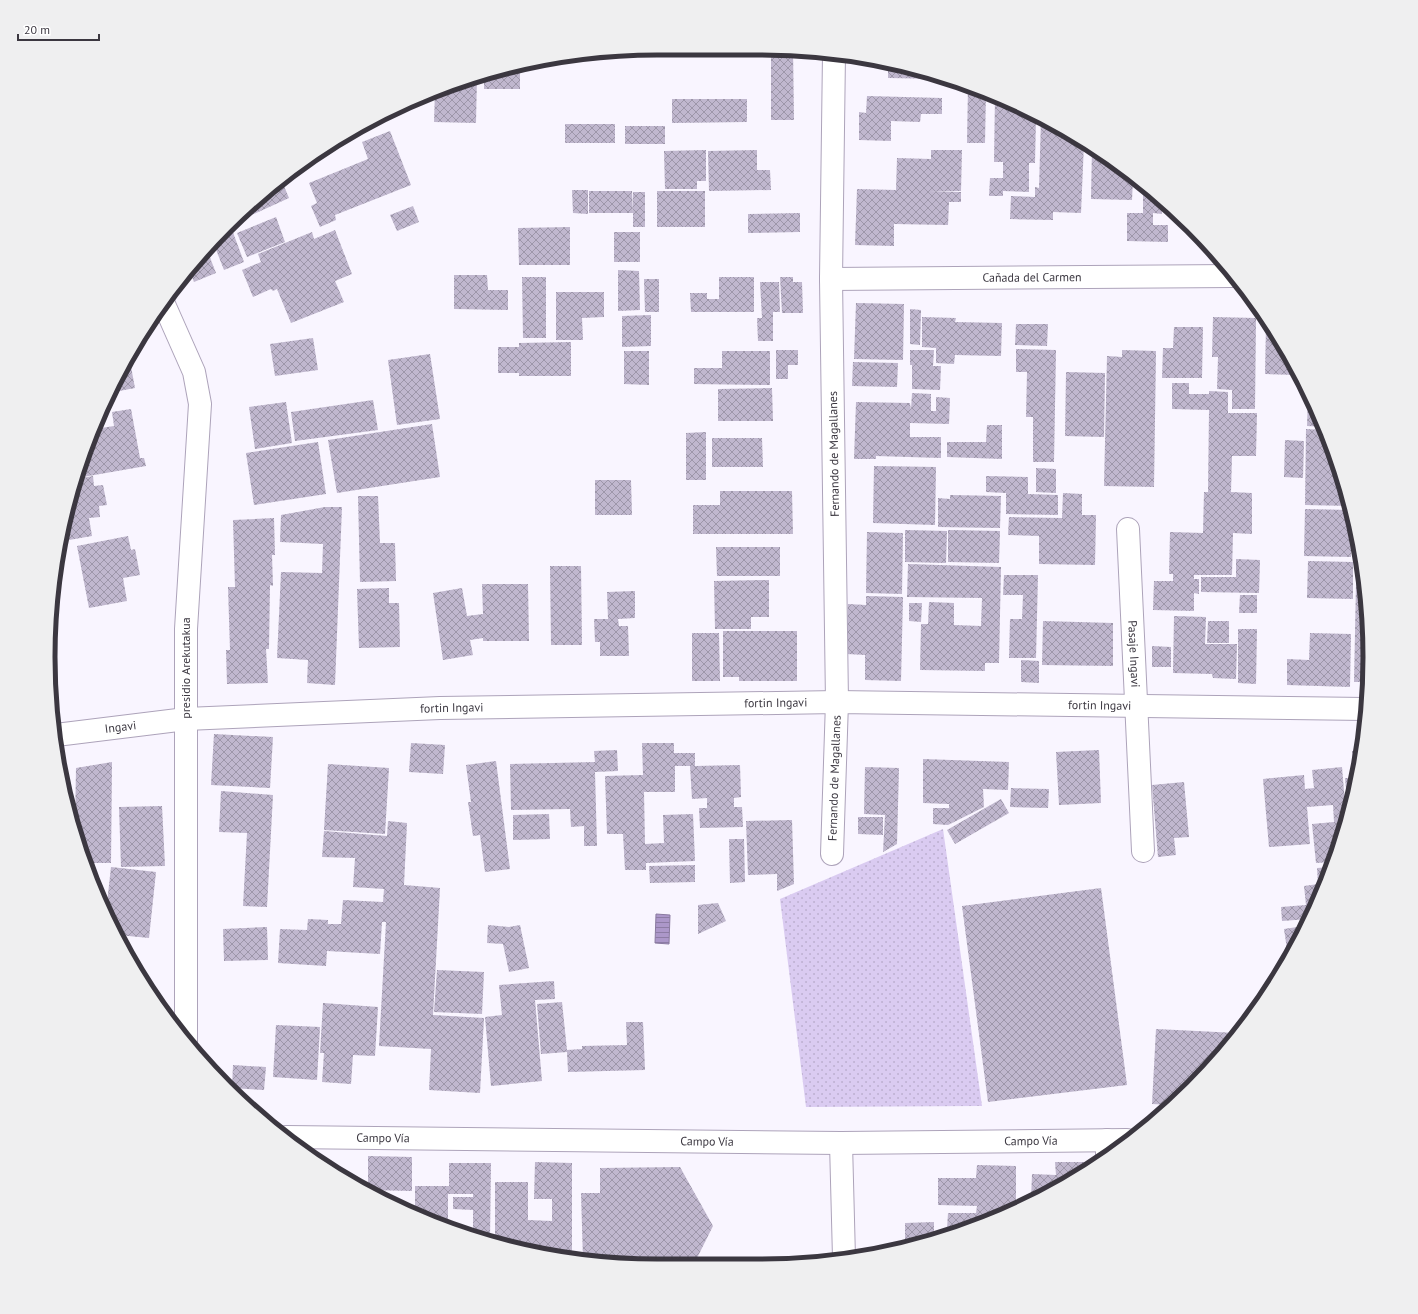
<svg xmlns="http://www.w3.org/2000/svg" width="1418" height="1314" font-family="'PT Sans',sans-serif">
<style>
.grass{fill:url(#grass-dots)}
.water{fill:url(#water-rules);stroke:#8a7aa0}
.building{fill:url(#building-cross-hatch)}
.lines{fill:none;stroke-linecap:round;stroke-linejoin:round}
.street-casing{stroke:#ada3ba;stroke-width:24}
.secondary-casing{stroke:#ada3ba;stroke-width:24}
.street{stroke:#fff;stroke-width:22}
.secondary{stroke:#fff;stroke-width:22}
.labels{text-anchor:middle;stroke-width:3;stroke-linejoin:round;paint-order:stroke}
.street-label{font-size:12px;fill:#3b3740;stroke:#fff}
.rim{fill:none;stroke:#3b3740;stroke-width:5}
</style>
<defs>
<pattern id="grass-dots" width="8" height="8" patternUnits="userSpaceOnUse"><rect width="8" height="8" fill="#dacbf1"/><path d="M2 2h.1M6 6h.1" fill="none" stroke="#bcafd0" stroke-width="1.8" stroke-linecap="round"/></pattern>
<pattern id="water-rules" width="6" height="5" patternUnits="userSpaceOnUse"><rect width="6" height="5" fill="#ac97c9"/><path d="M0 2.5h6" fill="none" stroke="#8d7ca5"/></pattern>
<pattern id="building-cross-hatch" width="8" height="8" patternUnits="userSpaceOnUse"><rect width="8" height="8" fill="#c0b7ce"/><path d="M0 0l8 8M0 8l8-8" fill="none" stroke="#9d96a9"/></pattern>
</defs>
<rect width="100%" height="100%" fill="#f9f5ff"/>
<polygon class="grass" points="943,829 982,1106 806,1107 780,899"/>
<polygon class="water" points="656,914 670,915 669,944 655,943"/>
<g class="building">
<polygon points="771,49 793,49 794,120 771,120"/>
<polygon points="888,62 941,78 941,79 888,78"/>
<polygon points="520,64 520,89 484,89 484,74"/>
<polygon points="477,76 476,123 434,122 435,91"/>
<polygon points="968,86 986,92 985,143 967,143"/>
<polygon points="995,95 1020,108 1020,116 1036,117 1035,163 1029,163 1029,192 1003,191 1003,196 989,196 990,178 1003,178 1003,162 994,162"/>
<polygon points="867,96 942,98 942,114 921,114 920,122 891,121 891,141 859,140 859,112 866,113"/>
<polygon points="672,99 747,99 747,122 672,123"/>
<polygon points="1041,119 1084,143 1081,213 1053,212 1053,220 1010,219 1011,196 1035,197 1035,187 1039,188"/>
<rect x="565" y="124" width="50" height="19"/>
<rect x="625" y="126" width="40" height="18"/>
<polygon points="390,131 411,185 335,215 336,220 320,227 311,206 317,203 309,183 368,159 362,142"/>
<polygon points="1092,147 1133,178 1132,200 1091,199"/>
<polygon points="706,150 706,181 697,181 697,189 665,189 664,151"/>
<polygon points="757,150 757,170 770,170 771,190 709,191 708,151"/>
<polygon points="931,150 962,150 961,191 930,191 961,192 961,202 949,202 948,225 894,224 894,246 855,245 857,189 896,190 897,158 931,159"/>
<polygon points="281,179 289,198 234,223"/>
<polygon points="1143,187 1162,202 1162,214 1153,213 1153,225 1168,225 1168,242 1127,241 1127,213 1143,213"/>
<polygon points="572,190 588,190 588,214 573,213"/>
<polygon points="589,191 632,191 633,213 589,213"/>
<rect x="657" y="191" width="48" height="36"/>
<rect x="633" y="192" width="12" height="35"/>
<polygon points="1166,205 1178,215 1166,215"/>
<polygon points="413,206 419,222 397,231 390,215"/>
<polygon points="800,213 800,232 748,233 748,214"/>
<polygon points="276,217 285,242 247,257 237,233"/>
<polygon points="231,227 244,262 224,270 213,242"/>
<polygon points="570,227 570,265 519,265 518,228"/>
<polygon points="335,230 352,274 335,281 344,302 291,323 277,289 273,291 271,289 253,297 242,270 261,262 258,254 312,232 314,239"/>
<rect x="614" y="232" width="26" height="30"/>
<polygon points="209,255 216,273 194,282 189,269 195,261"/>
<polygon points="618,270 639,271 640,310 618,311"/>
<polygon points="454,275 487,275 488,290 508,290 508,310 454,309"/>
<polygon points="522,277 546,277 546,338 523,338"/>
<polygon points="719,277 754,277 754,312 691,312 690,293 707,293 707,299 719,299"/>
<polygon points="780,277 793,277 793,282 802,282 803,313 782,313"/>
<polygon points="644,279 659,279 659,312 645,312"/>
<polygon points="760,282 779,282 780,312 773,312 773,341 758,341 757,318 762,318"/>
<polygon points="556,292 604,292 604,317 582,318 583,340 556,340"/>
<polygon points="856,303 904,304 903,360 854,359"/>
<polygon points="910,309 921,310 920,345 910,344"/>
<polygon points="651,315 651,346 622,347 622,316"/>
<polygon points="922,317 956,318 955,322 1002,323 1001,356 955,355 954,364 936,363 936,348 922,347"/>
<polygon points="1213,317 1256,318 1255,409 1232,409 1232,390 1217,389 1218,357 1212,357"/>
<polygon points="1016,324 1048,324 1047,346 1015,345"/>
<polygon points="1266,325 1271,325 1297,375 1265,374"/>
<polygon points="1174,327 1203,327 1202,378 1162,378 1163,348 1173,348"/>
<polygon points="313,338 318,370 275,376 270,344"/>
<polygon points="571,342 571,376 519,376 519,373 498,373 498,347 519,347 519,343"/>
<polygon points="1016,349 1056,350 1054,462 1033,462 1033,417 1026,417 1027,372 1016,372"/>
<polygon points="776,350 798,350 798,365 788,365 788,379 776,379"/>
<polygon points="910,350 934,350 933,366 941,366 940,390 912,389 912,365 910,365"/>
<polygon points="1122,350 1156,351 1154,487 1104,486 1107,356 1122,357"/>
<polygon points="624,351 649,351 649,385 624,384"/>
<polygon points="722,351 770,351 770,385 694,384 694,368 722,368"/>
<polygon points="430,354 440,419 397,425 388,360"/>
<polygon points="129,356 135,388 109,393 111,387"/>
<polygon points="853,362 898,363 897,387 852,386"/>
<polygon points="1066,372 1105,373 1104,437 1065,436"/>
<polygon points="1172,383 1189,383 1189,394 1209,394 1209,391 1228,392 1228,413 1257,413 1256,456 1232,456 1231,492 1252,493 1252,534 1233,533 1232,575 1194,575 1194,579 1199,579 1199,594 1194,593 1194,611 1153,610 1154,581 1173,581 1173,574 1169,574 1170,532 1203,533 1204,492 1208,492 1209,410 1172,409"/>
<polygon points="772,388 773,421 718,421 718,389"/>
<polygon points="912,393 931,394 931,411 936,411 936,397 950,398 949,424 910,423 910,437 941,437 941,458 876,456 876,459 854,459 856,402 910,403 911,410"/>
<polygon points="1308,394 1324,424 1325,427 1307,426"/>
<polygon points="373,400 378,430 295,441 291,412"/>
<polygon points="286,402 292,443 255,449 249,407"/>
<polygon points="131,409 140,458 144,458 146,466 83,477 81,466 95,429 114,426 112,412"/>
<polygon points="432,424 440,477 337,493 328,440"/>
<polygon points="987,425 1002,425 1002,459 947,457 947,442 986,442"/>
<polygon points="1306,429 1325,430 1349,506 1305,505"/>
<polygon points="706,432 706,480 686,480 686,433"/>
<polygon points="712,438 762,438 763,467 712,467"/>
<polygon points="1285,440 1304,441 1303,478 1284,477"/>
<polygon points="318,442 326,494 254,505 246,453"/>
<polygon points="874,466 936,467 935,525 873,523"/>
<polygon points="1036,468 1056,469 1056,493 1036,492"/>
<polygon points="93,476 94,486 103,485 107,505 99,506 100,517 89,518 92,536 69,540 66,526 63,526 69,500 76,479"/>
<polygon points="986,476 1028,477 1028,494 1058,495 1058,515 1006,514 1006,493 986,492"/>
<polygon points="595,480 631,480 632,515 595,515"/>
<polygon points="720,491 792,491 793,534 693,534 693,505 720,505"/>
<polygon points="1063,493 1082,494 1082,515 1096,515 1095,565 1039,564 1039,536 1008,535 1009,517 1062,518"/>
<polygon points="950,495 1001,496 1000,528 938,527 938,498 950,499"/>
<polygon points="358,496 378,496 380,543 395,543 396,581 360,582"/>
<polygon points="325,507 342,507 335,685 307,683 308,660 277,658 281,572 322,573 323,544 280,542 281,515"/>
<polygon points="1305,509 1350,510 1352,516 1351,557 1304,556"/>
<polygon points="274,518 275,555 272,555 273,586 270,585 269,649 266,649 268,683 227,684 226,650 230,650 228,587 235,587 233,520"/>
<polygon points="905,530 947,531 946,563 905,562"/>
<polygon points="948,530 1000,531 999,563 948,562"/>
<polygon points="867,532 903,533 902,594 866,593"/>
<polygon points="128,536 131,550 135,549 140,575 123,578 127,601 89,608 77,546"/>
<polygon points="716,547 780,547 780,576 717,576"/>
<polygon points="1236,559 1260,560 1259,593 1201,592 1201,577 1236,577"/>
<polygon points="1308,561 1353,562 1353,599 1307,598"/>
<polygon points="908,564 1001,567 999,663 985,663 985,671 920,670 921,624 928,624 929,602 954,603 954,625 981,626 982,598 907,597"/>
<polygon points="550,566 581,566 582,645 551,645"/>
<polygon points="1004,575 1038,575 1036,658 1009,658 1010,619 1022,619 1023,595 1003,595"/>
<polygon points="769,580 769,617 751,617 751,629 715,629 714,581"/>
<polygon points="1356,583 1363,583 1370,657 1368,682 1354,682"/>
<polygon points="482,584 528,584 529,641 483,641 483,638 470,640 473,655 443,660 433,593 462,588 467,616 483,614"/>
<polygon points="389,588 389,603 399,603 400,647 359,648 357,589"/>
<polygon points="635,591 635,618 618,619 619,626 628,626 629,656 600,656 600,642 595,642 594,619 608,619 607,592"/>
<polygon points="1240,595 1257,595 1257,613 1239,613"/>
<polygon points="866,596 903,597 901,681 865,680 865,655 847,654 848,604 866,605"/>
<polygon points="909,603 922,603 921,622 909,621"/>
<polygon points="1174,616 1206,617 1205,644 1237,644 1236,679 1213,678 1212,674 1173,673"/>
<polygon points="1043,621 1113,623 1113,666 1042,665"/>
<polygon points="1208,621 1229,621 1229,643 1207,643"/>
<polygon points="1238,629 1257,629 1256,684 1238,683"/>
<polygon points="723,631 797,631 797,681 739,681 739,677 723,677"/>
<polygon points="692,633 719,633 720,681 692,681"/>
<polygon points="1310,633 1351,634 1350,687 1287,685 1287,659 1309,660"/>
<polygon points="1152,646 1171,647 1171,667 1152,667"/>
<polygon points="1021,660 1039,661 1039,683 1021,682"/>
<polygon points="214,734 273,737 270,788 211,785"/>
<polygon points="411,743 445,745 443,774 409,772"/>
<polygon points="642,743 674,743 674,753 695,753 695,766 740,765 741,797 734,798 734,807 742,807 743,827 700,828 699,808 707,808 707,798 692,799 690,766 675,766 675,792 644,792 645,844 664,843 663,815 693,814 695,861 646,863 646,870 625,870 623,834 607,834 605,776 643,775"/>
<polygon points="617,750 618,771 595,772 597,846 584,846 584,826 571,827 570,809 511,810 510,764 595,762 594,751"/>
<polygon points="1099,750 1101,803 1059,805 1056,752"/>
<polygon points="1361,750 1358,776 1348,810 1345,778 1354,778 1352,751"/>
<polygon points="923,759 1009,762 1008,790 983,789 984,807 948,825 933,824 933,808 949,808 949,804 923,803"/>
<polygon points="496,761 510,869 485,872 480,835 473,836 468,802 471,802 466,765"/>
<polygon points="112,762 111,863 86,863 75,827 76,768"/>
<polygon points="328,764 389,768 385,834 324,830"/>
<polygon points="865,767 899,768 897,844 883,852 885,815 864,814"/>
<polygon points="1342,767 1346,815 1332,862 1316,863 1312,824 1334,822 1333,805 1307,807 1310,844 1269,847 1263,779 1304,775 1305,789 1314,788 1312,770"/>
<polygon points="1184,782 1189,837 1174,838 1176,855 1158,857 1152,785"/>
<polygon points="1011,788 1049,789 1048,808 1010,807"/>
<polygon points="221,791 273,795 267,907 243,906 247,833 219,832"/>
<polygon points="1001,799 1009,813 955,844 947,830"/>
<polygon points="162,806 165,866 121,867 119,807"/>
<polygon points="549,814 550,839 513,840 513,815"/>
<polygon points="858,817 883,817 883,835 858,834"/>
<polygon points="792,820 794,884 777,891 777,874 748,875 746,821"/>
<polygon points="388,821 407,823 404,885 440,888 433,1015 484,1018 480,1093 429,1090 431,1049 379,1046 386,922 382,922 380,954 327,951 326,966 278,963 280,929 307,930 308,919 328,920 328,924 341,924 343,900 383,902 384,889 353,887 355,858 322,857 324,831 387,836"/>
<polygon points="729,839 744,839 745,882 730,883"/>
<polygon points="695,865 695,882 650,883 649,866"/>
<polygon points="111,867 156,872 149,938 118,935 106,912"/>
<polygon points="1331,867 1324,890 1308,919 1282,921 1281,907 1306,905 1304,886 1318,884 1317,868"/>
<polygon points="1101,888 1127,1085 988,1102 962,906"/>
<polygon points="718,903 726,921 698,934 698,905"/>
<polygon points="488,925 509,927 520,925 529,968 509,972 503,944 487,943"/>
<polygon points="1304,926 1294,946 1288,956 1284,929"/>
<polygon points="267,927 268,960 224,961 223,929"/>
<polygon points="437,970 484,972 482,1014 434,1012"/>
<polygon points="554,981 555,999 535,1000 542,1081 491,1086 485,1017 502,1015 499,985"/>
<polygon points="562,1002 567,1050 582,1049 582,1046 627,1045 626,1022 643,1022 645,1070 568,1072 567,1052 541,1054 537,1004"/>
<polygon points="323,1003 378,1007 375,1056 353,1055 351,1084 322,1082 324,1053 320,1053"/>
<polygon points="276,1025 320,1027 317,1080 273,1077"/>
<polygon points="1156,1029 1237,1033 1191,1088 1171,1105 1152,1104"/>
<polygon points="233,1065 266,1067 264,1090 232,1088"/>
<polygon points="368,1156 412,1157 412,1191 368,1190"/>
<polygon points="535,1162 572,1163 572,1259 495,1241 495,1182 528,1182 528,1220 552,1221 552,1199 534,1199"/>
<polygon points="1055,1162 1092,1162 1092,1167 1031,1200 1032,1174 1056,1175"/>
<polygon points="449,1163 491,1163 490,1240 473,1236 473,1210 453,1209 453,1197 473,1197 473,1194 448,1194 448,1227 415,1213 415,1186 449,1186"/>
<polygon points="977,1165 1016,1166 1016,1208 994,1220 976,1222 976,1225 965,1229 947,1229 948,1213 976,1213 977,1206 938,1205 938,1178 976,1178"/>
<polygon points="680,1167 713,1226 694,1264 583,1260 581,1193 600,1193 600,1168"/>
<polygon points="934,1222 934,1238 905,1247 905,1223"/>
</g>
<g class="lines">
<defs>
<g id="street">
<path id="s1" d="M831 279 1233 276"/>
<polyline points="163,302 194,372 200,404 186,629 186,1042"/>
<path id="s2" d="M1128 529 1143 851"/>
<path id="s3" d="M56 735 186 719 440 708 837 702 1365 709"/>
<path id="s4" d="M832 854 837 702 831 279 834 54"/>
<polyline points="1107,1140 1107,1157"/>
<polyline points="841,1143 844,1258"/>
</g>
<g id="secondary">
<path id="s5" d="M286 1137 841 1143 1127 1140"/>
</g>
</defs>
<use href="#street" class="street-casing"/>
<use href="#secondary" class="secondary-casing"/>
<use href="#street" class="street"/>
<use href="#secondary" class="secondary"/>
</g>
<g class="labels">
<g class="street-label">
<text dy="4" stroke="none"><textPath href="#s1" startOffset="201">Cañada del Carmen</textPath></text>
<text transform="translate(834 454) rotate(-91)" y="4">Fernando de Magallanes</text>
<text dy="4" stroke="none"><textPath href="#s2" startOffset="125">Pasaje Ingavi</textPath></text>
<text transform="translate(186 668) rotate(-90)" y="4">presidio Arekutakua</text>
<text dy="4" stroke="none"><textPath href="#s3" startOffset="721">fortin Ingavi</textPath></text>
<text dy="4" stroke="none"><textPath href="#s3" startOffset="1045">fortin Ingavi</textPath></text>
<text dy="4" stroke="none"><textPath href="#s3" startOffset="397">fortin Ingavi</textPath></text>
<text dy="4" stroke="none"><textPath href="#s3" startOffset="65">Ingavi</textPath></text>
<text dy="4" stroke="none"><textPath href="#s4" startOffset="76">Fernando de Magallanes</textPath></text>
<text dy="4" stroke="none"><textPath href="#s5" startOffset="97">Campo Vía</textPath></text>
<text dy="4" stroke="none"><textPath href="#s5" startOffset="745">Campo Vía</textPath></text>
<text dy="4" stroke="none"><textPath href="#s5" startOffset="421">Campo Vía</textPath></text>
</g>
</g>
<path d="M0 0H1418V1314H0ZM657 55H761A602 602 0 0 1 1363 657V657A602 602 0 0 1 761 1259H657A602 602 0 0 1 55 657V657A602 602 0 0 1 657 55Z" fill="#efeff0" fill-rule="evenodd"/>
<path class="rim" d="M657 55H761A602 602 0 0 1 1363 657V657A602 602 0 0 1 761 1259H657A602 602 0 0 1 55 657V657A602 602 0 0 1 657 55Z"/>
<path d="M18 34v6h81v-6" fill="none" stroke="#3b3740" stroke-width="2"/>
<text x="24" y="34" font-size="12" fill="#3b3740" stroke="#ffffff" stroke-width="3" paint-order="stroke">20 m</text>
</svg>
